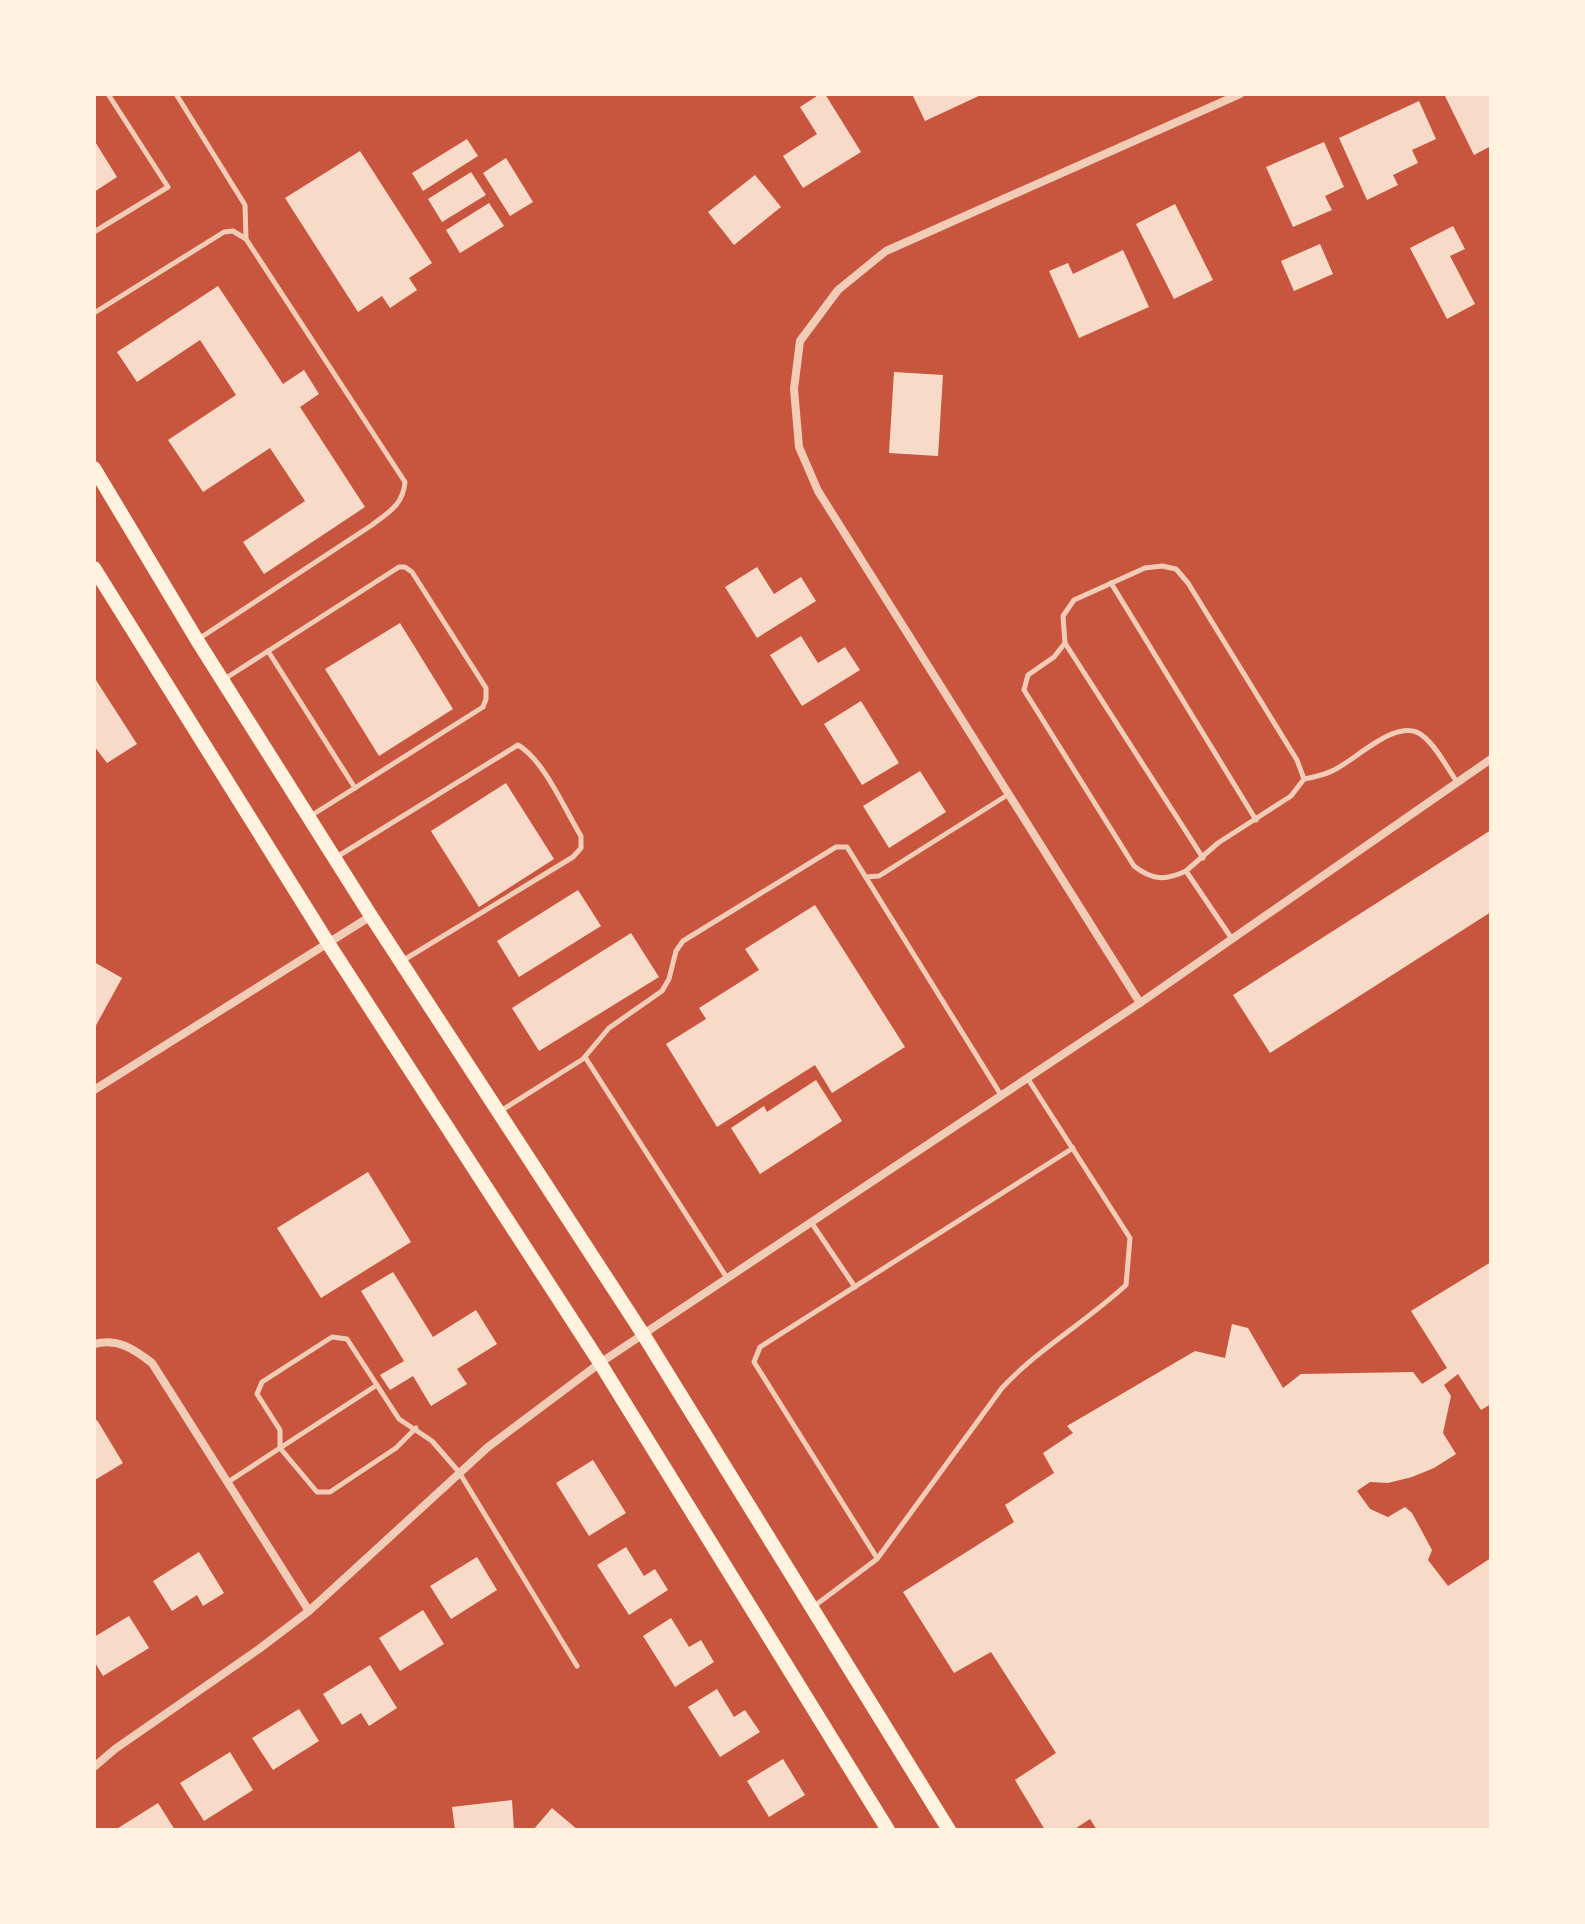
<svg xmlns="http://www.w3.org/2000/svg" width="1585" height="1924" font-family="'Alegreya Sans',sans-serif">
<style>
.building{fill:#f7dbc8}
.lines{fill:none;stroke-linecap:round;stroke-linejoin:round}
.service{stroke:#f1ccb7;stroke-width:5}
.minor{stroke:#f1ccb7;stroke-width:8}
.secondary{stroke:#fff3e0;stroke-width:14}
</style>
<rect width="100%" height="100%" fill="#c8553d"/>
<g class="building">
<polygon points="820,94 825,94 861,152 803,188 783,156 817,134 800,107"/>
<polygon points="912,94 983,94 925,121"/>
<polygon points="1444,94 1491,94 1491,146 1474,155"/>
<polygon points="1419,101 1436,139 1412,150 1418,163 1393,175 1398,185 1367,200 1339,138"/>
<polygon points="467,139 478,156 423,191 412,173"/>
<polygon points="94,140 117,177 94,192"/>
<polygon points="1324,142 1344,187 1325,196 1332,210 1293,227 1266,167"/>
<polygon points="360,151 432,263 409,278 417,290 390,308 382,296 358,312 285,198"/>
<polygon points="506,158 533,202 510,216 483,173"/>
<polygon points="471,172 486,195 442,222 428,199"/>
<polygon points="755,175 781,207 734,245 708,212"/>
<polygon points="489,203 504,226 460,253 446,230"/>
<polygon points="1175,204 1213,280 1174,299 1136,224"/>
<polygon points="1453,226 1465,249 1450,256 1475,304 1447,319 1410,248"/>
<polygon points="1320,244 1333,274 1294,291 1281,261"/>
<polygon points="1123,250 1149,307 1079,338 1049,271 1068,263 1073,274"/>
<polygon points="218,286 283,384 304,370 319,394 300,407 365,507 264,574 243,542 305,501 270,448 203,492 168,440 236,395 200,340 137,382 117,352"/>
<polygon points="894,372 943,375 938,456 889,453"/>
<polygon points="757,567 774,594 801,577 816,601 757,638 725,587"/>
<polygon points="400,623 453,709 379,756 325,669"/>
<polygon points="801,636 818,663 845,647 860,670 802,706 770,655"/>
<polygon points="94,677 137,744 107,763 94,746"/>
<polygon points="861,701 899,763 862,785 824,724"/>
<polygon points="920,771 946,812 889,848 863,806"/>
<polygon points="506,783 554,859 479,907 431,831"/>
<polygon points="1491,830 1491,912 1270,1053 1233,995"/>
<polygon points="578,890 601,926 519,977 497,941"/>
<polygon points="815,905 905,1047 832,1093 815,1065 717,1127 666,1044 706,1019 699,1008 759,970 745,949"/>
<polygon points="631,933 659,977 539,1051 512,1008"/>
<polygon points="94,962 122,978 94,1029"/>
<polygon points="816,1080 842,1121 760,1174 731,1128 764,1106 767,1112"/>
<polygon points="368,1172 411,1242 321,1298 277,1228"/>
<polygon points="1491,1262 1491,1404 1481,1410 1458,1374 1444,1385 1451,1396 1443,1433 1456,1454 1434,1468 1412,1477 1388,1483 1370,1482 1357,1491 1370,1509 1388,1517 1405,1507 1412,1513 1432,1550 1428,1560 1448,1586 1491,1558 1491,1830 1097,1830 1090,1819 1073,1830 1045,1830 1015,1780 1056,1753 991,1652 954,1673 903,1592 1014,1522 1005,1505 1054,1473 1043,1453 1073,1433 1067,1426 1195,1351 1225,1358 1232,1324 1248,1328 1283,1388 1301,1374 1413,1372 1422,1384 1447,1368 1411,1311"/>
<polygon points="393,1272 433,1337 476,1310 497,1344 457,1369 467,1384 431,1406 413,1376 390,1390 380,1375 404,1361 361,1291"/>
<polygon points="97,1420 123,1463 95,1480 94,1422"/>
<polygon points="593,1460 626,1513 589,1536 556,1483"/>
<polygon points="626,1547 644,1576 655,1569 668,1590 629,1615 597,1565"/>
<polygon points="199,1552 224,1593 203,1606 197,1595 172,1611 153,1581"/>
<polygon points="477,1557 497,1590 451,1619 430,1586"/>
<polygon points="423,1610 444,1644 400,1671 379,1638"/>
<polygon points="129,1616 149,1648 103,1676 94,1661 94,1637"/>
<polygon points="671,1618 689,1647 701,1640 714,1662 675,1687 643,1636"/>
<polygon points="370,1665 397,1708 369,1726 361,1713 342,1725 323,1694"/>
<polygon points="717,1689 734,1717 745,1710 760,1732 720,1757 688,1707"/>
<polygon points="299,1709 319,1741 273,1770 252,1738"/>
<polygon points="230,1752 253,1790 204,1821 180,1783"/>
<polygon points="783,1759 805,1795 769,1817 747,1781"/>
<polygon points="512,1800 514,1830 455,1830 452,1807"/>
<polygon points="158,1803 175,1830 115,1830"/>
<polygon points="552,1808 578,1830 533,1830"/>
</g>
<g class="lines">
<g class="service">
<polyline points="176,94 245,205 246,239"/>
<polyline points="94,232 168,187 108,94"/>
<path d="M94 313 224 232 233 231 246 239 405 482C403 505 389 512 372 525L200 638"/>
<polyline points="1111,583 1256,820"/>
<polyline points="1065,643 1203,858"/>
<polyline points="268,651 355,788"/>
<polyline points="223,680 399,567 405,567 412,572 486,688 486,699 483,707 309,817"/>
<path d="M1304 779C1315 777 1325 775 1334 770 1357 759 1399 715 1423 736 1437 747 1447 768 1457 782"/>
<path d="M335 858 518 745C544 760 565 810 581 836V848L573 857 402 961"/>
<path d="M1186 871C1165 881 1152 880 1134 866L1024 690 1028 675 1054 657 1065 643 1063 616 1074 600 1145 568 1162 566 1176 569 1188 583 1297 760 1304 779 1291 796 1218 843 1186 871 1232 939"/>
<polyline points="866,877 879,876 1009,794"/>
<polyline points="585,1057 727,1278"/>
<polyline points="499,1112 583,1059 609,1028 662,991 669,979 676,951 683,941 836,847 847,847 1001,1095"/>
<polyline points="811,1222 855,1287"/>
<polyline points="377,1385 280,1448 317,1492 330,1492 396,1448 416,1428"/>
<polyline points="228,1482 280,1448 280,1430 257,1394 262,1382 332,1337 347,1339 399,1419 432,1441 459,1472 577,1666"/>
<polyline points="877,1558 754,1362 760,1347 1073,1148"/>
<path d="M813 1607 877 1559 1002 1388C1039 1348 1086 1322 1126 1285L1130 1238 1028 1079"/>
</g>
<g class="minor">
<polyline points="1140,1003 818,491 799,447 794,389 800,341 838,290 886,251 1240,94"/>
<polyline points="94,1090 371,916"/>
<path d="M94 1344C118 1338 134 1349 152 1363L309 1611"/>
<polyline points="94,1767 115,1749 259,1649 309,1611 488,1447 600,1363 1140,1003 1491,759"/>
</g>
<g class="secondary">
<polyline points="94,468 197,640 371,916 643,1334 949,1830"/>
<polyline points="94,568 328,943 600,1363 888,1830"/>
</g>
</g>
<rect width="1585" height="1924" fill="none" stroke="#fff3e0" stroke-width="192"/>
</svg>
